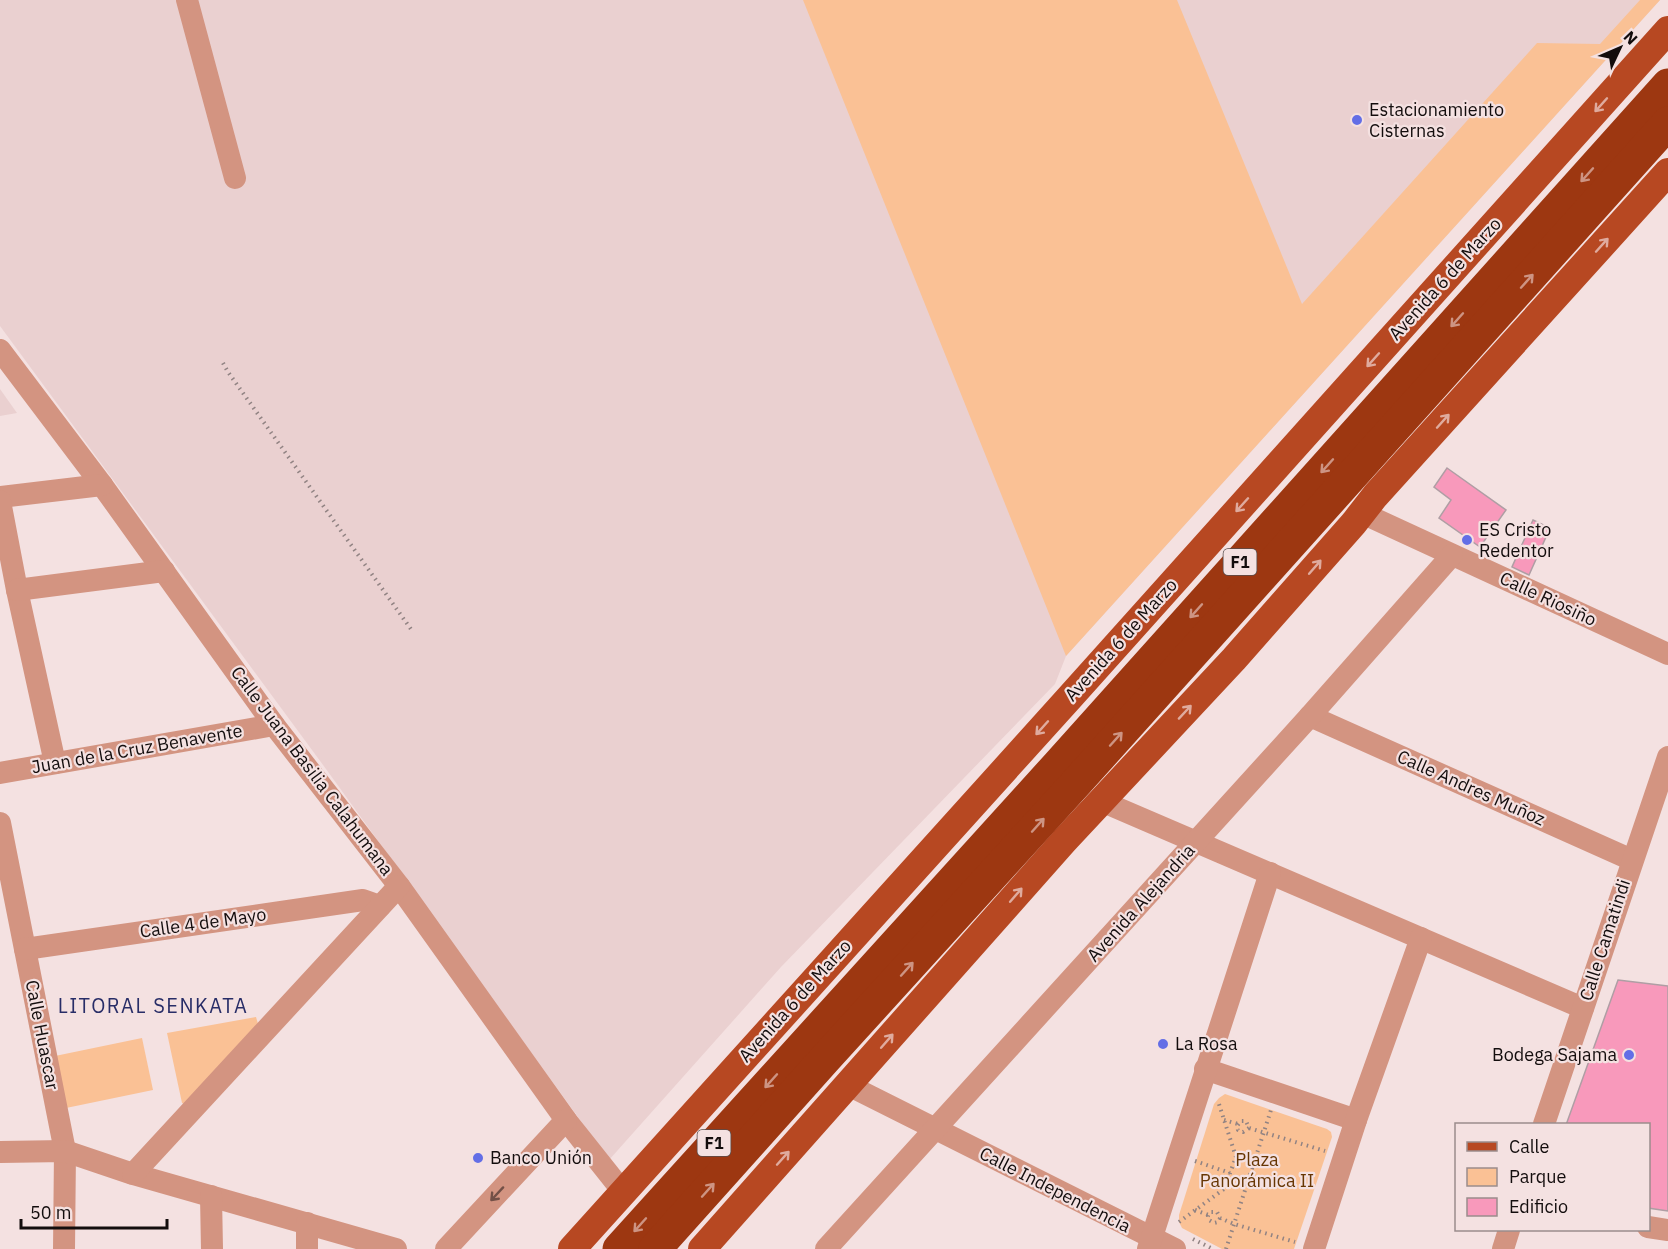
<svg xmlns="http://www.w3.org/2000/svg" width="1668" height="1249" font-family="'IBM Plex Sans',sans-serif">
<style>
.built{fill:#ead0d0}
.green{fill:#fac195}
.building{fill:#f899bb;stroke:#af9ea4;stroke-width:1.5}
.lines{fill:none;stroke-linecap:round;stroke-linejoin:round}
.path{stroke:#918383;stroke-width:4;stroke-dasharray:1.5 4.5;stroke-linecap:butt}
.minor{stroke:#d39481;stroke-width:22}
.major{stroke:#b74822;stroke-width:28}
.highway{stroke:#9d3711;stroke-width:33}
.oneway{stroke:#dfab9e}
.oneway2{stroke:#cd9483}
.oneway3{stroke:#735047}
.poi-dot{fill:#636ee6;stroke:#f4e1e1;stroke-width:2}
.labels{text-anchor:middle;stroke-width:4.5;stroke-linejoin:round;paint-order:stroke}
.shield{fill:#f4e1e1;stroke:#564d4d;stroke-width:1.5}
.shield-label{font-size:16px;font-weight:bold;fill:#130d0d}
.poi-label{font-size:18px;fill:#130d0d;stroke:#f4e1e1;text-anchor:start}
.street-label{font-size:18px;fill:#130d0d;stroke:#f4e1e1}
.park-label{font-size:18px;fill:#673603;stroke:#f4e1e1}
.neighbourhood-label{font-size:20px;letter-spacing:1.5px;fill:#282d67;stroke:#f4e1e1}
</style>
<rect width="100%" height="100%" fill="#f4e1e1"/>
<g class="built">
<polygon points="0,0 1660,0 1066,656 1055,684 781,967 609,1160 326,769 0,326"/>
<polygon points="0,389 17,413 0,416"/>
</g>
<g class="green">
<polygon points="803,0 1177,0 1302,304 1537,43 1600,44 1640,0 1660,0 1066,656"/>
<polygon points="256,1017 261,1034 193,1108 182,1103 167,1033"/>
<polygon points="142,1038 153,1090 66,1108 55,1056"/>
<polygon points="1225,1094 1327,1129 1331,1132 1332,1137 1294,1249 1222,1249 1182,1228 1179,1222 1179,1215 1214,1104 1219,1098"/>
</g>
<g class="building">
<polygon points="1447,468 1506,510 1480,547 1439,518 1451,500 1434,487"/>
<polygon points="1533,520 1550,528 1529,575 1512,567"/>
<polygon points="1618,980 1668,986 1668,1211 1648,1208 1648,1125 1566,1125"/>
</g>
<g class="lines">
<g class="path">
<polyline points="223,363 228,372 413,632"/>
<polyline points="1224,1120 1238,1124"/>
<polyline points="1249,1128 1243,1132 1238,1130 1237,1126 1241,1121 1246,1121 1249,1128 1325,1151"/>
<polyline points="1195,1161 1230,1173"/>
<polyline points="1195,1210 1209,1215"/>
<polyline points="1220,1218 1218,1222 1214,1223 1209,1220 1208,1216 1211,1212 1217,1212 1220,1218 1234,1224 1295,1242"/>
<polyline points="1179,1222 1224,1189 1236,1157 1218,1101"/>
<polyline points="1193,1239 1213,1249"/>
<polyline points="1226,1249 1271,1110"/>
</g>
<g class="minor">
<polyline points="187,0 235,178"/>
<polyline points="0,350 102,485 274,725 399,886 566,1120 624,1193"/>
<polyline points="0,497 102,485"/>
<polyline points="0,501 17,590 55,763"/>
<polyline points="1362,513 1668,654"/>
<polyline points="17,590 164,571"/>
<polyline points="1310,716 1632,860"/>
<polyline points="0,773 274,725"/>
<polyline points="1101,801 1583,1008"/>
<polyline points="0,823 65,1151 64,1249"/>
<polyline points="25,949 363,900 380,906"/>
<polyline points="1205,1069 1356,1120"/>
<polyline points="848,1085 1175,1249"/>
<polyline points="1544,1124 1668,757"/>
<polyline points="0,1152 65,1151 133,1174 396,1249"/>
<polyline points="133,1174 399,886"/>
<polyline points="211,1196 212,1249"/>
<polyline points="1648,1227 1668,1230"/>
<polyline points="307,1249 307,1223"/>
<polyline points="446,1249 566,1120"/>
<polyline points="826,1249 1310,716 1452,555"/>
<polyline points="1148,1249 1270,873"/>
<polyline points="1314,1249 1356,1120 1421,938"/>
<polyline points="1503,1249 1509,1230"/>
</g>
<g class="major">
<polyline points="572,1249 1071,696 1668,30"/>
<polyline points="702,1249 1064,841 1234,659 1354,523 1375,496 1668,172"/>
</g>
<g class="highway">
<polyline points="619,1249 1057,766 1668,85"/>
<polyline points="655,1249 825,1059 1077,782 1668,123"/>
</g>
</g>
<defs><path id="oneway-shaft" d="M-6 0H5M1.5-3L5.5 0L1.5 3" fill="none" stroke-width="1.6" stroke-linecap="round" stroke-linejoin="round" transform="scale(1.5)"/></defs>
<g class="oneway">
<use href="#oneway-shaft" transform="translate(1601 105) rotate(132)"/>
<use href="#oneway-shaft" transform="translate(1602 245) rotate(-48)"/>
<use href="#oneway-shaft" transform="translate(1373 360) rotate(132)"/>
<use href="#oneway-shaft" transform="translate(1443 421) rotate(-48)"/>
<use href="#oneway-shaft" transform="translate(1242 505) rotate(132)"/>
<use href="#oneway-shaft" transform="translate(1315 567) rotate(-49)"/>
<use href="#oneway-shaft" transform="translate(1185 712) rotate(-47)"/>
<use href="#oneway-shaft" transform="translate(1042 728) rotate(132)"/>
<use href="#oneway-shaft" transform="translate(1016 895) rotate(-49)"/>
<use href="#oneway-shaft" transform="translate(887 1041) rotate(-49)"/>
<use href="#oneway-shaft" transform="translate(783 1158) rotate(-48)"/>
</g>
<g class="oneway2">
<use href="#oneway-shaft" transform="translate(1587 175) rotate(132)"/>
<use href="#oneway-shaft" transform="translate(1527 281) rotate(-48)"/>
<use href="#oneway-shaft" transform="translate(1457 320) rotate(132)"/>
<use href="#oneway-shaft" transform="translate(1327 466) rotate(132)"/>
<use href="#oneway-shaft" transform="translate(1196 611) rotate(132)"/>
<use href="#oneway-shaft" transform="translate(1116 739) rotate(-48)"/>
<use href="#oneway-shaft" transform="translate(1038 825) rotate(-48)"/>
<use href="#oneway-shaft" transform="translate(907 969) rotate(-48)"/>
<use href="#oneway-shaft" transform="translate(771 1081) rotate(132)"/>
<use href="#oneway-shaft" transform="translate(708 1190) rotate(-48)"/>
<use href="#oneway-shaft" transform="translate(640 1225) rotate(132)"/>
</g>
<use class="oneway3" href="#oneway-shaft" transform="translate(497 1194) rotate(133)"/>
<g class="poi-dot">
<circle cx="1357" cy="120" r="6"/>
<circle cx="1467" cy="540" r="6"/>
<circle cx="1163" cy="1044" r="6"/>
<circle cx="1629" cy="1055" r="6"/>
<circle cx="478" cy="1158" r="6"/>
</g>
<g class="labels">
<g class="shield">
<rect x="1223.5" y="549" width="33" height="26" rx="4.5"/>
<rect x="697.5" y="1130" width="33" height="26" rx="4.5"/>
</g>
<g class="shield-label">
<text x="1240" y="568">F1</text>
<text x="714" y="1149">F1</text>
</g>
<g class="poi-label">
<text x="1369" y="116">Estacionamiento<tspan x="1369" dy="21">Cisternas</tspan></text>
<text x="1479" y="536">ES Cristo<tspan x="1479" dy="21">Redentor</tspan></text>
<text x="1175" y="1050">La Rosa</text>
<text x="1617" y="1061" text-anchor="end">Bodega Sajama</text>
<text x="490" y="1164">Banco Unión</text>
</g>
<g class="street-label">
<text transform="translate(1445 279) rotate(-48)" y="6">Avenida 6 de Marzo</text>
<text transform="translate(1548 599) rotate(25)" y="6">Calle Riosiño</text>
<text transform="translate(1121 640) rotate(-48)" y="6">Avenida 6 de Marzo</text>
<text transform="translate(137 749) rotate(-10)" y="6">Juan de la Cruz Benavente</text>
<text transform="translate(312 771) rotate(53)" y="6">Calle Juana Basilia Calahumana</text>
<text transform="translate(1471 788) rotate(24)" y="6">Calle Andres Muñoz</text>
<text transform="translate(1141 903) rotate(-48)" y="6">Avenida Alejandria</text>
<text transform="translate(203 923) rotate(-8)" y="6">Calle 4 de Mayo</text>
<text transform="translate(1605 940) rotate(-72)" y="6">Calle Camatindi</text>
<text transform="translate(795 1001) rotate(-48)" y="6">Avenida 6 de Marzo</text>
<text transform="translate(42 1035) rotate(79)" y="6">Calle Huascar</text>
<text transform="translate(1055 1190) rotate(27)" y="6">Calle Independencia</text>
</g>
<g class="park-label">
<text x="1257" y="1166">Plaza<tspan x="1257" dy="21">Panorámica II</tspan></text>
</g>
<g class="neighbourhood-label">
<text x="153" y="1013">LITORAL SENKATA</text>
</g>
</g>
<rect x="1455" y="1123" width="195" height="108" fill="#f4e1e1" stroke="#9a8c8c" stroke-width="1.5"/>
<rect x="1467" y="1142" width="30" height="9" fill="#b74822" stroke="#9a8c8c" stroke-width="1.5"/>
<text x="1509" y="1153" font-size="18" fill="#130d0d">Calle</text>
<rect x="1467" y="1168" width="30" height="18" fill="#fac195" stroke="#9a8c8c" stroke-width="1.5"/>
<text x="1509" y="1183" font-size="18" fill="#130d0d">Parque</text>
<rect x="1467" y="1198" width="30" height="18" fill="#f899bb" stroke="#9a8c8c" stroke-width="1.5"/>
<text x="1509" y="1213" font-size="18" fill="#130d0d">Edificio</text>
<g transform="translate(1620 48) rotate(46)" stroke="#f4e1e1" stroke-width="4.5" paint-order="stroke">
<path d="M0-4.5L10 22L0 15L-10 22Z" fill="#130d0d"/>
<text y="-9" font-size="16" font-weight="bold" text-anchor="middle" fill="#130d0d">N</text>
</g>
<path d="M21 1219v9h146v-9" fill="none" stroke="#130d0d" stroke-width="3"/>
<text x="30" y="1219" font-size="18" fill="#130d0d" stroke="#f4e1e1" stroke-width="4.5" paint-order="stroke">50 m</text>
</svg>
